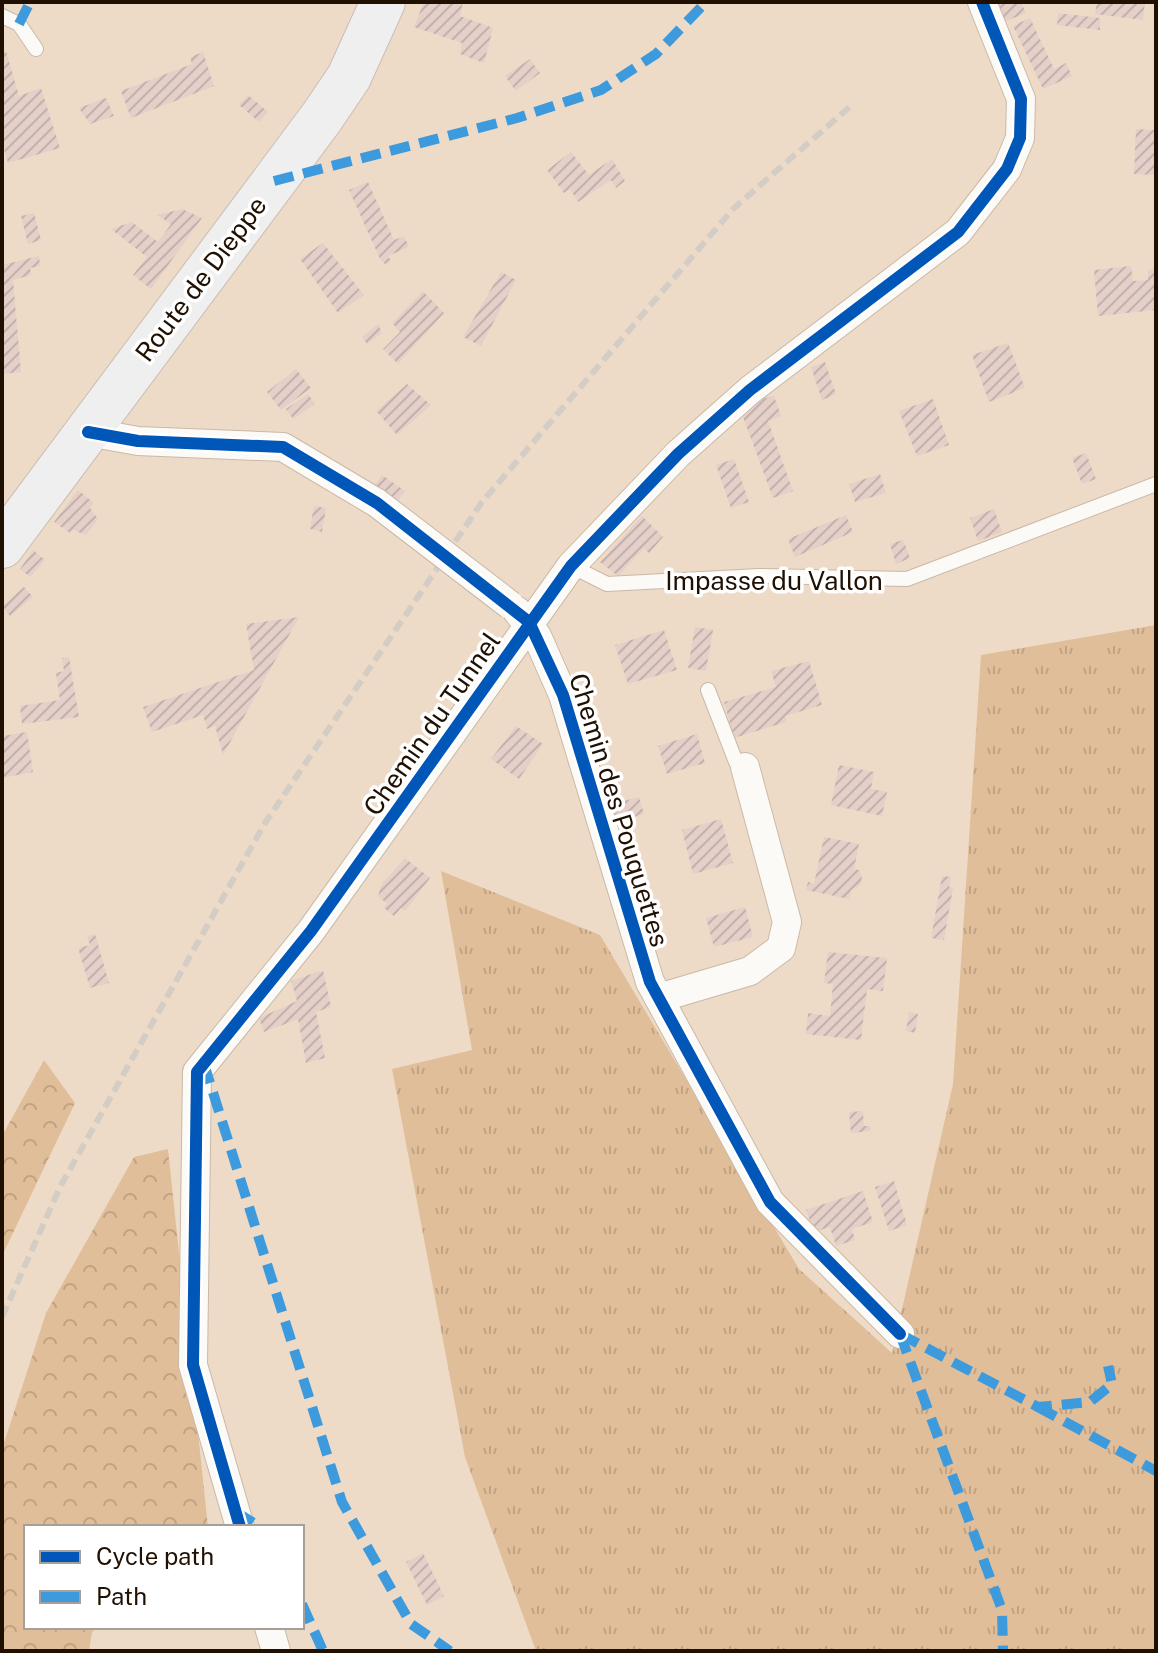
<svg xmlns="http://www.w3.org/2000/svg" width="1158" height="1653" font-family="'Public Sans',sans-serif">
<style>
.grass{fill:url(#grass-tufts)}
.forest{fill:url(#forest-crowns)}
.building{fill:url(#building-hatch)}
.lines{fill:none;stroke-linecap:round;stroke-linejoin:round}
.service-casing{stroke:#c9b9a8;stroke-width:16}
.minor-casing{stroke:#c9b9a8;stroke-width:30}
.primary-casing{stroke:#c8beb4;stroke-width:46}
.service{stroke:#fcfaf7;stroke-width:14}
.minor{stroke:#fcfaf7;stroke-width:28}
.primary{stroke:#f0efef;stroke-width:44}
.rail{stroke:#d3cdc6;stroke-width:6;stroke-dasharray:12 6;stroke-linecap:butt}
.minor-bridge-casing{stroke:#c9b9a8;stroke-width:30;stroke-linecap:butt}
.minor-bridge{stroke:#fcfaf7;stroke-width:28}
.quiet{stroke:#3c9add;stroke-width:10;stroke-dasharray:20 10;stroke-linecap:butt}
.cycleway-casing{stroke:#fff;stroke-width:17}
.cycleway{stroke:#0057b8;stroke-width:12}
.labels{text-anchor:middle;stroke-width:7;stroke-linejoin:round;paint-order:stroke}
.street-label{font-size:26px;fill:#201002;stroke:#fff}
</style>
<defs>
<pattern id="grass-tufts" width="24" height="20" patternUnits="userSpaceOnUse" patternTransform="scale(2)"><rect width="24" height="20" fill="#e1be9a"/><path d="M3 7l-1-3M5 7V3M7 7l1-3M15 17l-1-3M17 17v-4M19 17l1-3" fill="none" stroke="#c1a283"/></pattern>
<pattern id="forest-crowns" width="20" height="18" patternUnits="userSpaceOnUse" patternTransform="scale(2)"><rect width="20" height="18" fill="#e1be9a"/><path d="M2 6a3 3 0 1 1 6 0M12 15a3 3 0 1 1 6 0" fill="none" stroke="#c1a283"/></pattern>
<pattern id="building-hatch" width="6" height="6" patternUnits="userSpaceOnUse" patternTransform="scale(2)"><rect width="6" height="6" fill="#e5cfc9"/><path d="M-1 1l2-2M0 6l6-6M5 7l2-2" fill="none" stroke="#c4b1ab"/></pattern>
</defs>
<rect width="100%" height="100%" fill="#eedbc7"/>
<polygon class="grass" points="1156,625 1156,1651 536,1651 465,1457 392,1069 472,1050 441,871 600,935 799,1269 892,1353 953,1084 981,655"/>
<g class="forest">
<polygon points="44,1060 75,1103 2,1256 2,1136"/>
<polygon points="168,1149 208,1527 26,1527 26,1627 98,1627 92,1632 89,1651 2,1651 2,1449 46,1313 134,1157"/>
</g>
<g class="building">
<polygon points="424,2 463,2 460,16 493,28 484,63 460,54 462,43 414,27"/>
<polygon points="984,2 1021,2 1026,13 993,26"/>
<polygon points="1097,2 1145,2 1143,20 1095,14"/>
<polygon points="1058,13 1100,18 1100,30 1057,25"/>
<polygon points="1030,18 1054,69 1066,63 1072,76 1043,89 1013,26"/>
<polygon points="6,51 19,96 41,88 60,148 8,163 2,142 2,52"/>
<polygon points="203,52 214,86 131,118 121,91 192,64 190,57"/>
<polygon points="530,59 540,73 516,91 505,76"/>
<polygon points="248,95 268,112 259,122 239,105"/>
<polygon points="106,98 114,116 90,124 79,108"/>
<polygon points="1136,129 1156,130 1156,175 1134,174"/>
<polygon points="571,152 589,175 612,159 625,181 616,188 611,180 578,202 570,189 564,193 547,170"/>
<polygon points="368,182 394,240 404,236 409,247 388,256 391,261 385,264 380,259 349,190"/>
<polygon points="182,209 202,218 151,289 133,275 147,257 111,229 132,222 158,242 171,224 157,215"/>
<polygon points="34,213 41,240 28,244 21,216"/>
<polygon points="323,243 364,295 338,313 300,259"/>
<polygon points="39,256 40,266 30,268 31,275 13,280 21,372 2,374 2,265"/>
<polygon points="1131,266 1133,281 1148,280 1148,270 1156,268 1156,310 1098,316 1094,270"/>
<polygon points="501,272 516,280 481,346 463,337"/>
<polygon points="423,291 444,313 398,364 383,349 400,332 392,323"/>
<polygon points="378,324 382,333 367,344 362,337"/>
<polygon points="1008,343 1025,388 989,402 972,355"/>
<polygon points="825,362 836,394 822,400 811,367"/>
<polygon points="296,369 311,388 281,410 267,392"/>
<polygon points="407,384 431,405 397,435 376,411"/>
<polygon points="308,394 315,404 293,419 286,409"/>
<polygon points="774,396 781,416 768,421 793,491 773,498 743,417 761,399"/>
<polygon points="933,399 949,445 917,456 899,411"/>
<polygon points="1086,453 1096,479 1082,484 1072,458"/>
<polygon points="734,459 749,502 731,508 716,465"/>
<polygon points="880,474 886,493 855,502 849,484"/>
<polygon points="382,475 405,491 397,502 374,486"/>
<polygon points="78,490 94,503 90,508 98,519 86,535 73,530 70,533 54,522"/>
<polygon points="314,506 326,508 322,532 310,529"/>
<polygon points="994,509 1002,532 978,541 970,518"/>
<polygon points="846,515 853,532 795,557 788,539"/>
<polygon points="642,516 663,537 649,553 644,548 618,576 600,562"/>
<polygon points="903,540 910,558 896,564 890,544"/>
<polygon points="33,550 45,560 30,577 20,569"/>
<polygon points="24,587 33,597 10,616 2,606"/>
<polygon points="299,617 223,755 215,726 207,729 203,715 152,732 143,707 254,670 246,624"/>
<polygon points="695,627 713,630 706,671 688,668"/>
<polygon points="664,630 677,670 628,684 615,645"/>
<polygon points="69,657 79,717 22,724 20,706 60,700 56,673 64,671 62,658"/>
<polygon points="809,661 822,705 785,716 786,722 734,738 724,702 776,687 771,671"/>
<polygon points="516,726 543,744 519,779 491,759"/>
<polygon points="27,732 33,772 2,778 2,736"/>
<polygon points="697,734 705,763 667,774 658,746"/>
<polygon points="839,765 874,772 871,789 887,792 882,816 831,805"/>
<polygon points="639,797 644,814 609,824 604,806"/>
<polygon points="721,819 733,863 693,874 682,830"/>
<polygon points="824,837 859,844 854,869 859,870 862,877 860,885 851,890 849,899 806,890 808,882 814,884"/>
<polygon points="405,858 430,878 405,911 401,908 394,916 384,908 387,903 378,897 381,885"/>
<polygon points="942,876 951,877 949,887 953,888 944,940 931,938"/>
<polygon points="745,907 753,937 714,947 706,918"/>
<polygon points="95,934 109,983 90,988 78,948 90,945 87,936"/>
<polygon points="828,952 887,958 883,991 867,989 861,1040 806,1034 808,1013 830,1016 833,984 824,983"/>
<polygon points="323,970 331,1007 316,1012 325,1058 306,1063 298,1019 264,1032 259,1018 297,1001 291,981"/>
<polygon points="909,1012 918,1014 915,1033 906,1031"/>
<polygon points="863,1111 864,1126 870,1126 871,1131 851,1133 849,1112"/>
<polygon points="894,1181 907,1225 889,1231 875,1187"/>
<polygon points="863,1191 873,1222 852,1229 855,1240 836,1246 830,1227 814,1232 806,1210"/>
<polygon points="423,1553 444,1596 427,1605 406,1562"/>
</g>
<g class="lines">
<defs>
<g id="service">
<polyline points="2,16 19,24 36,49"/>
<polyline points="571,566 607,584 759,576 907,579 1156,484"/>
<polyline points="708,690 736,762 745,767"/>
</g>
<g id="minor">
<polyline points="88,432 138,441 283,447 377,503"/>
<polyline points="517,611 537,636 563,695 650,982 770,1202 900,1334"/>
<polyline points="659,998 750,971 781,948 787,922 745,767"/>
<polyline points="240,1527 193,1365 197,1072 311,931 571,566 678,454 750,390 958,232 1007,169 1020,138 1021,99 982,2"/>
<polyline points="269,1627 276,1651"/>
</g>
<polyline id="primary" points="2,546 322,117 349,77 383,2"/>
</defs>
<use href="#service" class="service-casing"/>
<use href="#minor" class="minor-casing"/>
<use href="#primary" class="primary-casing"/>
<use href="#service" class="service"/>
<use href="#minor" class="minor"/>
<use href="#primary" class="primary"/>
<polyline class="rail" points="2,1317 60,1187 265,823 482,502 733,209 853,104"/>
<defs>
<polyline id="minor-bridge" points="377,503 510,605"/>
</defs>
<use href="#minor-bridge" class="minor-bridge-casing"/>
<use href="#minor-bridge" class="minor-bridge"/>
<g class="quiet">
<polyline points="19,24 30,2"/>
<polyline points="274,181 517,118 601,90 656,54 706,2"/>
<polyline points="204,1064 342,1502 411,1624 450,1651"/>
<polyline points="900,1334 1002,1610 1003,1651"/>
<polyline points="900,1334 1038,1407 1090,1402 1112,1384 1108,1366"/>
<polyline points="1038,1407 1156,1471"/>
<polyline points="236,1512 260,1527"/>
<polyline points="302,1604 323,1651"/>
</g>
<defs>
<g id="cycleway">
<polyline points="88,432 138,441 283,447 377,503 529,622 563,695 650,982 770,1202 900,1334"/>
<polyline points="240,1527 193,1365 197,1072 311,931 571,566 678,454 750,390 958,232 1007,169 1020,138 1021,99 982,2"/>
</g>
</defs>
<use href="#cycleway" class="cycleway-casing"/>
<use href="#cycleway" class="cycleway"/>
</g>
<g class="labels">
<g class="street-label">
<text transform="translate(201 279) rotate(-53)" y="9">Route de Dieppe</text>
<text x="774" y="590">Impasse du Vallon</text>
<text transform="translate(432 724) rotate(-55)" y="9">Chemin du Tunnel</text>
<text transform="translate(619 810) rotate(73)" y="9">Chemin des Pouquettes</text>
</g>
</g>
<rect width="1158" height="1653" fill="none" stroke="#201002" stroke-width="8"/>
<rect x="24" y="1525" width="280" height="104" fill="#ffffff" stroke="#a69f9a" stroke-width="2"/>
<rect x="40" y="1551" width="40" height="12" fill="#0057b8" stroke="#a69f9a" stroke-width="2"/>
<text x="96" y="1565" font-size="24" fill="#201002">Cycle path</text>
<rect x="40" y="1591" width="40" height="12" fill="#3c9add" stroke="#a69f9a" stroke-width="2"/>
<text x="96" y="1605" font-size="24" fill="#201002">Path</text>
</svg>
